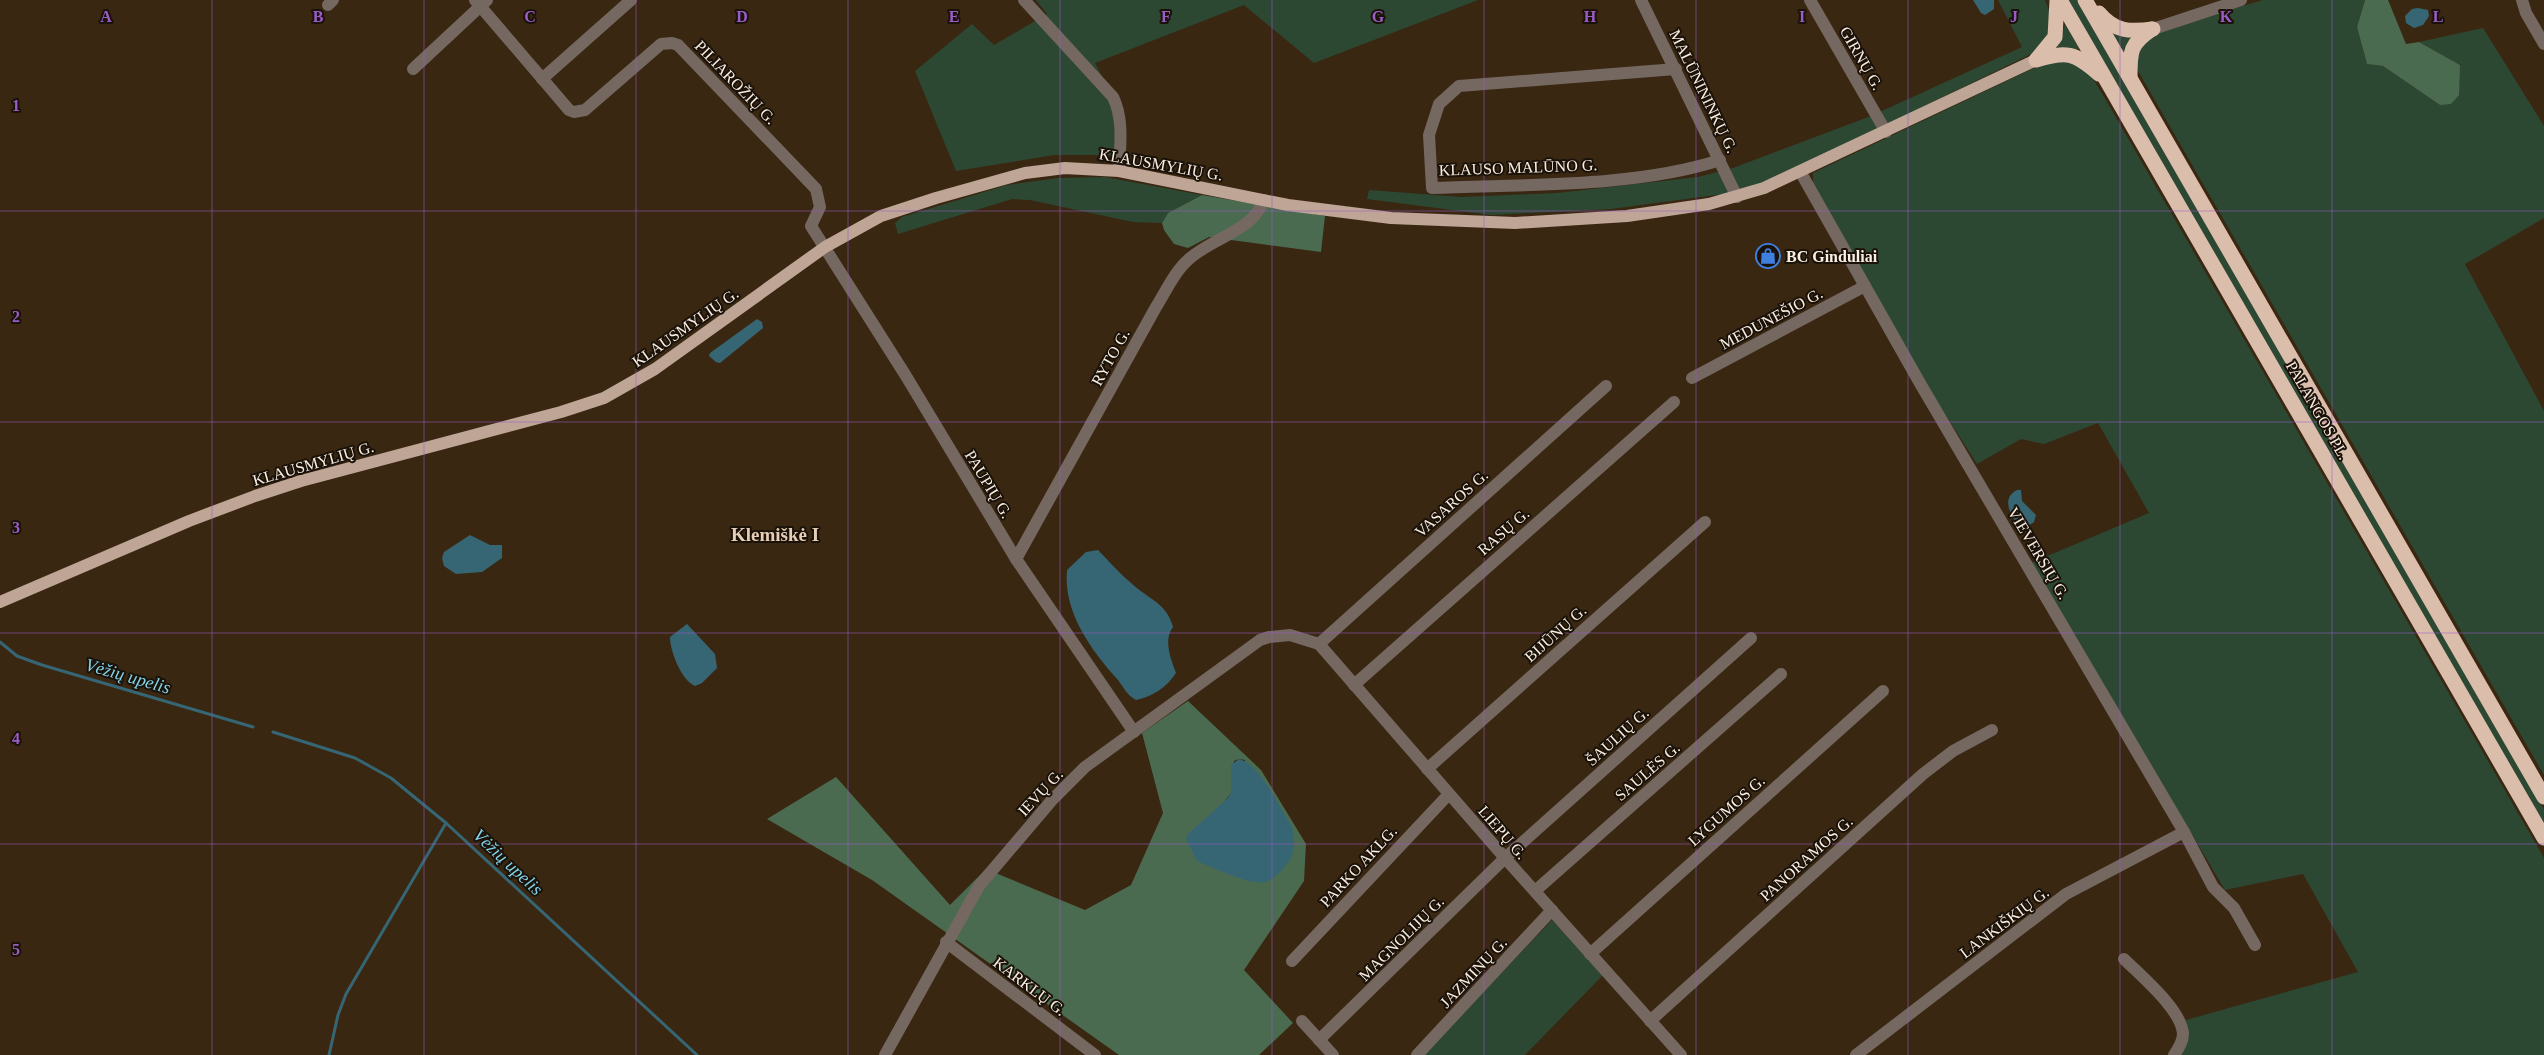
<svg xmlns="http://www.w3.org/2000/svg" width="2544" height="1055" font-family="Georgia,serif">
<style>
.green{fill:#2d4832}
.forest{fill:#4b6b50;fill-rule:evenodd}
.water{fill:#366674}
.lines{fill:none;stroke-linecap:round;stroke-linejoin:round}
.stream{stroke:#366674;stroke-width:3}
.minor{stroke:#756861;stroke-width:12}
.major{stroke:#bea596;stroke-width:12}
.highway{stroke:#dbbdab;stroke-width:15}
.grid{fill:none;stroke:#9b5cc8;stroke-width:1;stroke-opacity:0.55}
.labels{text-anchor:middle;stroke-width:4;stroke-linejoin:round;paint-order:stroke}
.street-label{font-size:16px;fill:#fbeee2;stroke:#1a1209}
.poi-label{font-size:16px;font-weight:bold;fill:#fbeee2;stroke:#1a1209;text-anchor:start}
.water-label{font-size:18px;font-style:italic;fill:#82d3eb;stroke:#1a1209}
.quarter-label{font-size:19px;font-weight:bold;fill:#e6cdb5;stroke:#1a1209}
.grid-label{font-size:16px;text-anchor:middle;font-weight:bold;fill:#9b5cc8;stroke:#1a1209;stroke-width:4;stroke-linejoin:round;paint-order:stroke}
</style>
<rect width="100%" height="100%" fill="#392712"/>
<g class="green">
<polygon points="1036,0 1478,0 1314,63 1244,5 1095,63 1113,97 1120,155 1054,155 956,171 915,71 972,24 994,45 1047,14"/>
<path d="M1998 0H2045C2054 19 2052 33 2039 50L1778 178 1731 193 1611 209 1491 215 1367 199 1369 190 1461 197 1557 193 1698 177 1733 168 1871 116 2022 47Z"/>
<polygon points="2068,0 2077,0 2112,61 2544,809 2544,825"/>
<polygon points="2263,0 2365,0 2357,27 2367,64 2383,66 2440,105 2460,65 2419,42 2483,28 2544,126 2544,218 2465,264 2544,411 2544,775 2134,64 2135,54 2151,33"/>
<polygon points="2065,24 2079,48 2077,50 2057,47"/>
<polygon points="2112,32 2132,35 2126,56"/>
<polygon points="2068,59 2090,74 2103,95 2544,858 2544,1055 2180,1055 2189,1035 2186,1020 2358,972 2303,874 2225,890 2031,563 2149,513 2098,423 2044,444 2021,439 1977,464 1917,370 1813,188 1813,173 2049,61"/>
<polygon points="1105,177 1202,195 1168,213 1162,223 1133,222 1030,200 1012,199 898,234 895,223 902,217 1007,185 1058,178"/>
<polygon points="1552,920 1603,975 1525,1055 1423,1055"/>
</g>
<g class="forest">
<polygon points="2365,0 2388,0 2406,44 2419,42 2460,65 2459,95 2451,104 2440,105 2383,66 2367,64 2357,27"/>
<polygon points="1202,195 1325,216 1321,252 1209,237 1188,248 1174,244 1164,230 1162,223 1168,213"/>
<path d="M1188 701 1261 770 1306 844 1304 881 1244 970 1293 1023 1259 1055H1119L872 880 767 819 836 777 950 905 986 869 1085 910 1131 885 1163 813 1142 733ZM1239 759 1245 760 1248 880 1222 805 1231 793 1234 761Z"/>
</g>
<g class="water">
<polygon points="1973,0 1994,0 1994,9 1985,15 1981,13"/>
<polygon points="2418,8 2428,10 2429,16 2423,25 2414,28 2406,23 2405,16 2412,9"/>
<polygon points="757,319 762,322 763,328 720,363 716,362 709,356 710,353"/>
<path d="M2017 490H2021L2022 501 2036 515 2034 522 2028 526 2016 522C2008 511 2003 497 2017 490Z"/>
<polygon points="470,535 490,545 502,545 502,558 482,572 456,574 444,566 442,558 444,552"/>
<path d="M1098 550C1109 561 1119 573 1131 583 1148 599 1167 603 1173 627 1163 640 1171 659 1176 673 1167 687 1152 697 1136 700 1127 695 1124 688 1118 680 1091 650 1063 612 1067 570L1086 552Z"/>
<path d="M687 624 715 654 717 668 702 683 695 686C681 680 670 651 670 637Z"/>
<path d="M1239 759C1259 763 1280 808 1291 825 1295 837 1296 852 1288 862 1282 870 1276 877 1268 881 1253 888 1213 867 1197 861L1186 839 1188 834 1228 798 1231 792V765Z"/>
</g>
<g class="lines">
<g class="stream">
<polyline points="0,642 17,656 42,665 253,727"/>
<polyline points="273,732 355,758 391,778 446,823 697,1055"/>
<polyline points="329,1055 338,1015 346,994 446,823"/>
</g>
<g class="minor">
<polyline points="475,0 569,110 574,112 585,110 661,44 672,43 678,45 816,189 820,207 811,226 906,376 1016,559 1134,732"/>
<path d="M1024 0 1113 97C1124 119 1120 147 1119 171"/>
<polyline points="1641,0 1737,197"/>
<polyline points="1810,0 1886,132"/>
<polyline points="2522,0 2526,13 2544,44"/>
<polyline points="328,5 333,0"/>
<polyline points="2153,29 2241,0"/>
<polyline points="413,69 487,0"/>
<path d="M1676 69 1459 86 1439 104 1429 135 1432 188C1522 184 1634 188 1720 160"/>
<polyline points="542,79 631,0"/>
<polyline points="1801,173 1921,385 2184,832 2213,887 2234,908 2255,945"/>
<polyline points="1692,378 1865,286"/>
<path d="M1016 559 1156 307C1166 291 1175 271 1189 259 1212 238 1253 231 1264 200"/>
<polyline points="1319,644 1606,386"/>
<polyline points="1354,685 1674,402"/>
<polyline points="1427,769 1705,522"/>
<polyline points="1535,891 1781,674"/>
<polyline points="946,942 1095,1055"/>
<polyline points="1590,954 1883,691"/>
<path d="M2124 959C2141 976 2182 1010 2183 1034 2183 1042 2178 1049 2174 1055"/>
<polyline points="1292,961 1449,794"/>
<polyline points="1302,1021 1333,1055"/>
<polyline points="1650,1021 1923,774 1953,751 1992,730"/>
<polyline points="1319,1040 1505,858 1751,638"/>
<polyline points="885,1055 979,886 1052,800 1085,767 1260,640 1269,637 1290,635 1319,644 1505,858 1681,1055"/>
<polyline points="1417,1055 1552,910"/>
<polyline points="1856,1055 2066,894 2184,832"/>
</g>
<polyline class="major" points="0,602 189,521 255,496 301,481 561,412 604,398 655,369 825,247 881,216 936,198 1025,173 1065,168 1119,171 1288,205 1391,218 1515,223 1627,216 1709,204 1764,188 2036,60"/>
<g class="highway">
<polyline points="2060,0 2544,838"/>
<polyline points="2085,0 2544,797"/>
<path d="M2099 13C2115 32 2130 32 2153 29"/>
<polyline points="2037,59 2055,37 2057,0"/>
<path d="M2036 60C2067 51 2074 52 2099 74"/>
<path d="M2130 77C2130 51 2130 44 2152 29"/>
</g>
</g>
<path class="grid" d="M212 0V1055M424 0V1055M636 0V1055M848 0V1055M1060 0V1055M1272 0V1055M1484 0V1055M1696 0V1055M1908 0V1055M2120 0V1055M2332 0V1055M0 211H2544M0 422H2544M0 633H2544M0 844H2544"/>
<defs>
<symbol id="shop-ring" viewBox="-11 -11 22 22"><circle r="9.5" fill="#1a1209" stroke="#3f7fe0" stroke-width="1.5"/><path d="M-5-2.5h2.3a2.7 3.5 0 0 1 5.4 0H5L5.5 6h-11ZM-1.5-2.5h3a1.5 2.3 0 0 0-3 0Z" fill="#3f7fe0"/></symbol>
</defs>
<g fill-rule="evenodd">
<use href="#shop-ring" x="1754" y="242" width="28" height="28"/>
</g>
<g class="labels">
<g class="street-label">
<text transform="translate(1862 58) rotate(60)" y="6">GIRNŲ G.</text>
<text transform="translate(736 82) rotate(46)" y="6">PILIAROŽIŲ G.</text>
<text transform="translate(1704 91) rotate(64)" y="6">MALŪNININKŲ G.</text>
<text transform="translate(1161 164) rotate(10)" y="6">KLAUSMYLIŲ G.</text>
<text transform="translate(1518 167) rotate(-2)" y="6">KLAUSO MALŪNO G.</text>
<text transform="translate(1771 318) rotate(-28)" y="6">MEDUNEŠIO G.</text>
<text transform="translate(685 327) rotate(-35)" y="6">KLAUSMYLIŲ G.</text>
<text transform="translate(1110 357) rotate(-61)" y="6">RYTO G.</text>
<text transform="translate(2318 410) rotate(60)" y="6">PALANGOS PL.</text>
<text transform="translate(313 463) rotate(-16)" y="6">KLAUSMYLIŲ G.</text>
<text transform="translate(989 484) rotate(59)" y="6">PAUPIŲ G.</text>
<text transform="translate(1451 503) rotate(-42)" y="6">VASAROS G.</text>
<text transform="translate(1503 531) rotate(-41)" y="6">RASŲ G.</text>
<text transform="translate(2039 553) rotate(59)" y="6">VIEVERSIŲ G.</text>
<text transform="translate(1555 633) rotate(-42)" y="6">BIJŪNŲ G.</text>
<text transform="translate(1617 736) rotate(-42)" y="6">ŠAULIŲ G.</text>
<text transform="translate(1647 771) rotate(-41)" y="6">SAULĖS G.</text>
<text transform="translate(1040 792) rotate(-47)" y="6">IEVŲ G.</text>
<text transform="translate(1726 810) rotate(-42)" y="6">LYGUMOS G.</text>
<text transform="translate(1503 832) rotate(49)" y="6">LIEPŲ G.</text>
<text transform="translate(1806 858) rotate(-42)" y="6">PANORAMOS G.</text>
<text transform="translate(1358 866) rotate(-47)" y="6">PARKO AKLG.</text>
<text transform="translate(2004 922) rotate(-37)" y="6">LANKIŠKIŲ G.</text>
<text transform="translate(1401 938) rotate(-45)" y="6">MAGNOLIJŲ G.</text>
<text transform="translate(1473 972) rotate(-47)" y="6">JAZMINŲ G.</text>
<text transform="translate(1030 986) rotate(37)" y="6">KARKLŲ G.</text>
</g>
<g class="poi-label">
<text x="1786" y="262">BC Ginduliai</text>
</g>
<g class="water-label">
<text transform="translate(128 676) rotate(16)" y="6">Vėžių upelis</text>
<text transform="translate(508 862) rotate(43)" y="6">Vėžių upelis</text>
</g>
<g class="quarter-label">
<text x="775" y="541">Klemiškė I</text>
</g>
</g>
<g class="grid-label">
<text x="106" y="22">A</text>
<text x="318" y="22">B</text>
<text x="530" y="22">C</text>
<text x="742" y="22">D</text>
<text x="954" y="22">E</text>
<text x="1166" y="22">F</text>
<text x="1378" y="22">G</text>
<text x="1590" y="22">H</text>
<text x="1802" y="22">I</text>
<text x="2014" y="22">J</text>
<text x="2226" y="22">K</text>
<text x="2438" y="22">L</text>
<text x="16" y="111">1</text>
<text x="16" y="322">2</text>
<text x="16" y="533">3</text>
<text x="16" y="744">4</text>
<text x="16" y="955">5</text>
</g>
</svg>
